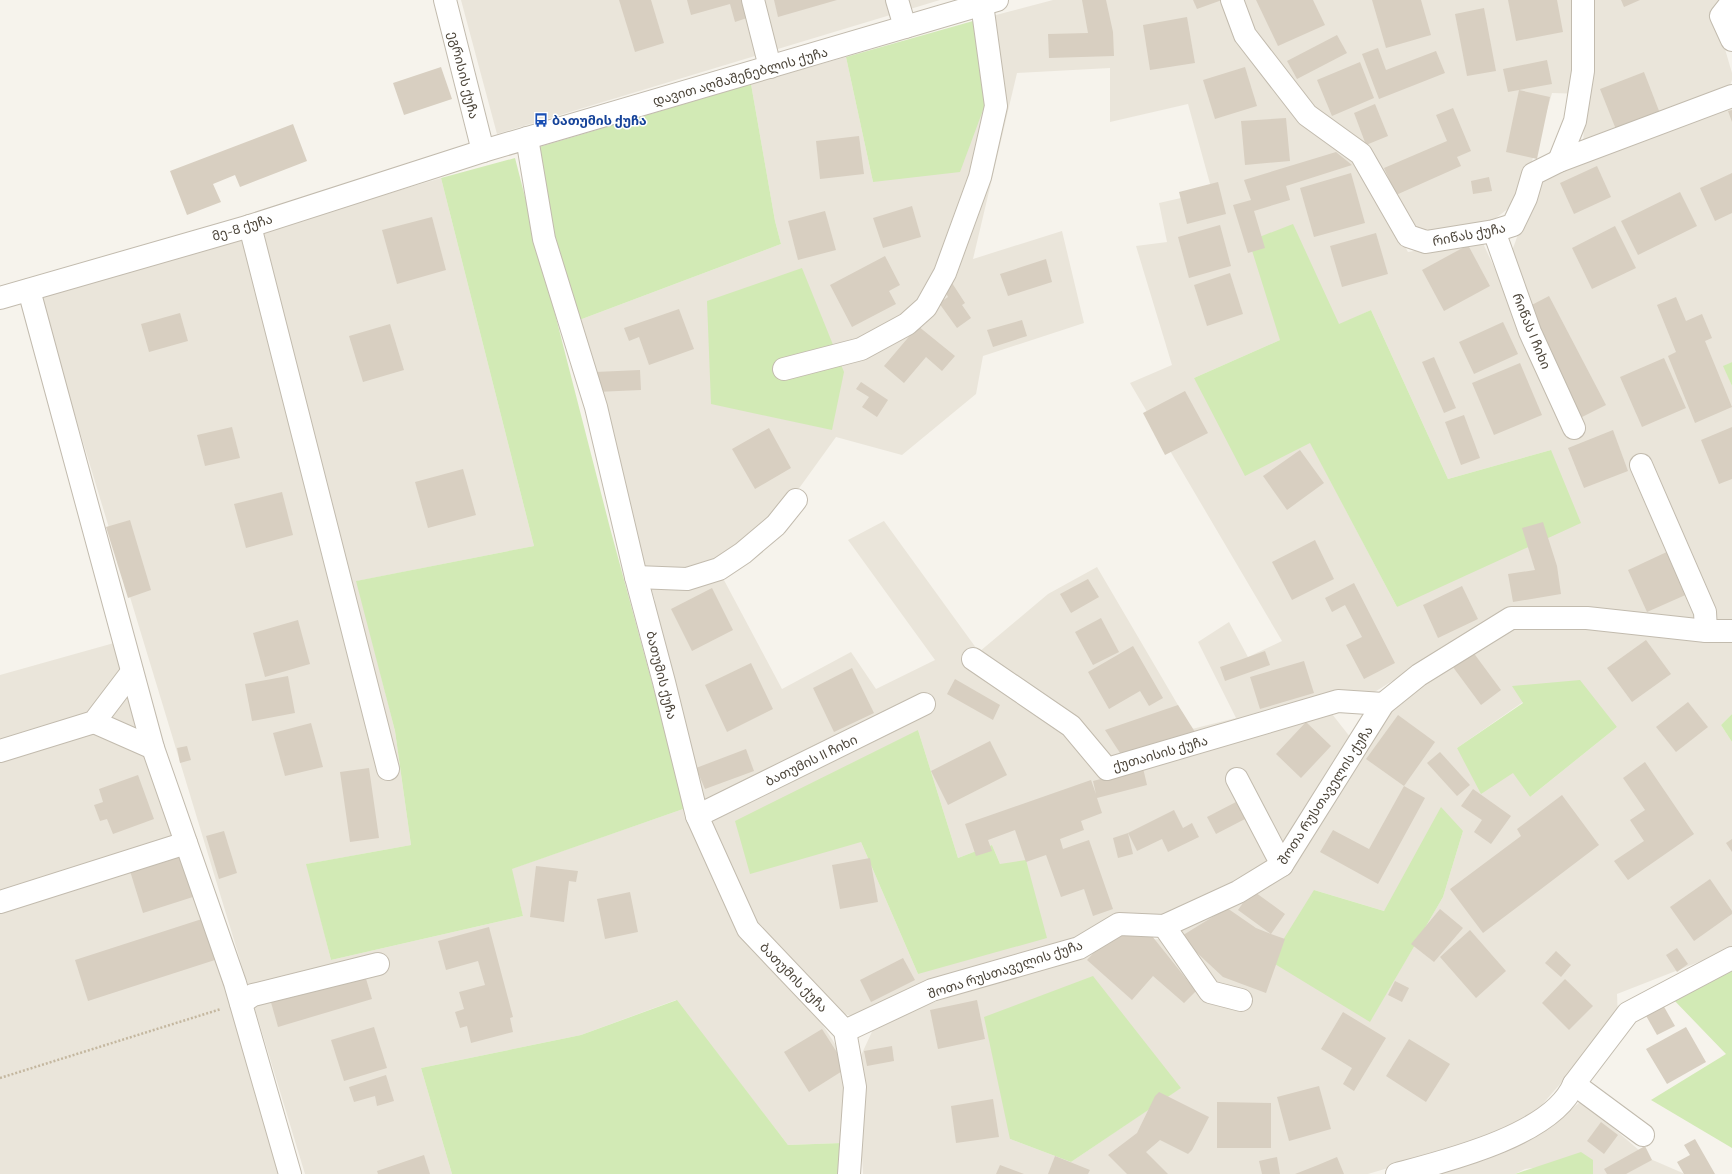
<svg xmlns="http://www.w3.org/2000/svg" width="1732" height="1174" font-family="'Exo 2','Noto Sans Georgian',sans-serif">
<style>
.residential{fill:#eae5da;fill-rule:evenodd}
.green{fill:#d2eab5}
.building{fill:#d8cfc1}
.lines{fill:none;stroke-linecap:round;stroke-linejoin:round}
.minor-casing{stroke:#c2bbae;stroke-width:24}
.path{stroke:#c4b79f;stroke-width:2.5;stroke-dasharray:2 2;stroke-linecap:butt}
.minor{stroke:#fff;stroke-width:22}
.labels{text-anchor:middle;stroke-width:3;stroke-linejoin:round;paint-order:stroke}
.street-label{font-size:13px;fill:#4b4439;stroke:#fff}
.transit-label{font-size:13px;font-weight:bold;fill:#164399;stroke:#fff;text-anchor:start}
</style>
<rect width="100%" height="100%" fill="#f6f3ec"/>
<g class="residential">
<polygon points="461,0 940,0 497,134"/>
<path d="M1053 0H1224L1241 41 1294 117 1358 163 1408 252 1481 239 1495 269 1512 251 1537 182 1732 102V362L1724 366 1732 386V621L1598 611 1500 614 1373 693 1321 700 1354 742 1275 864 1167 917 888 1006 851 1016 817 1005 758 928 717 851 646 605 655 601 574 322 781 244 775 221 751 84 846 57 873 182 989 94 973 21ZM1110 68V122L1188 104 1212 191 1159 203 1167 242 1136 246 1172 365 1130 383 1282 641 1248 657 1229 622 1198 642 1236 718 1192 729 1097 567 1048 594 979 652 884 521 848 540 935 660 876 689 851 652 782 689 717 567 800 487 836 437 902 455 976 394 983 356 1084 323 1062 231 973 259 1017 73ZM1371 310 1448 479 1551 450 1397 607 1310 442 1194 378 1280 340 1339 325ZM918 730 958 858 992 845 1000 864 918 974 861 842Z"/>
<polygon points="1236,0 1728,0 1715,15 1732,73 1732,80 1727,93 1583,148 1585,94 1552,93 1525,185 1518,201 1483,228 1412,232 1370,150 1308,109 1250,34"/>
<polygon points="441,178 534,546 357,581 395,731 411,845 307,864 331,960 523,916 511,869 686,808 745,933 811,1007 850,1067 842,1143 788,1145 676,1000 581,1035 421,1068 452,1174 305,1174 39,297"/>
<path d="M1598 623 1671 639 1732 636V714L1721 725 1732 742V949L1617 994 1618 1018 1533 1115 1502 1134 1368 1174H863L857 1064 877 1021 1114 943 1160 939 1254 889 1357 753 1410 689 1522 624ZM1513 686 1617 727 1530 797 1513 772 1457 748 1523 702ZM1463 831 1443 897 1370 1021 1314 890 1384 911ZM1180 1088 1071 1162 1010 1139Z"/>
<polygon points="114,643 148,765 235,1017 281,1174 0,1174 0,675"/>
<polygon points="1582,1101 1648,1158 1685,1174 1593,1174 1593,1160 1525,1169 1515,1174 1415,1174 1523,1142"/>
</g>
<g class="green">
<polygon points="973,21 989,94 960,172 873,182 846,57"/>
<polygon points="751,84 775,221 781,244 574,322 553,234 536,148"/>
<polygon points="515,158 610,528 686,808 512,869 523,916 331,960 306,864 411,845 395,731 356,581 534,546 441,178"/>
<polygon points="1293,224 1339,324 1371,310 1448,479 1551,450 1581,523 1397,607 1310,443 1245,476 1194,378 1280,340 1249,241"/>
<polygon points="802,268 844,372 832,430 711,404 707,301"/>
<polygon points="1732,362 1732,386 1723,366"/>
<polygon points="1580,680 1617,727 1530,797 1513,773 1481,794 1457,748 1523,703 1512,686"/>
<polygon points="1732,714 1732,742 1721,725"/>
<polygon points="918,730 958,858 992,845 1000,864 1026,860 1047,938 918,974 861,842 750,874 735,821"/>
<polygon points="1441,807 1463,831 1443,897 1370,1022 1270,961 1314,890 1384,911"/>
<polygon points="1732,971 1732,1148 1651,1100 1726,1054 1672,998 1699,984"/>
<polygon points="1093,976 1181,1088 1071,1162 1010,1139 984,1017"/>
<polygon points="677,1000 788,1145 842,1143 838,1174 452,1174 421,1068 581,1035"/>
<polygon points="1581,1152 1593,1160 1593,1174 1515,1174"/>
</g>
<g class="building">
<polygon points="619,0 651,0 664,43 635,52"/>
<polygon points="687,0 742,0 747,18 735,22 730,4 691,15"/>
<polygon points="774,0 837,0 778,17"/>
<polygon points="1082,0 1106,0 1113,32 1114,56 1049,58 1048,34 1088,33"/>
<polygon points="1193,0 1222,0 1197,9"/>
<polygon points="1256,0 1313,0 1325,25 1278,46"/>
<polygon points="1372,0 1421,0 1431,35 1386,48"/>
<polygon points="1508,0 1557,0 1563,32 1516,41"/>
<polygon points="1621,0 1640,0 1624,7"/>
<polygon points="1484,8 1496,71 1467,76 1455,14"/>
<polygon points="1187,17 1195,63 1150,70 1143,25"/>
<polygon points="1337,35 1347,53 1297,79 1287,61"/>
<polygon points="1378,48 1386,70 1436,51 1445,73 1379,99 1362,54"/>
<polygon points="1547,60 1552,84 1508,92 1503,69"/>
<polygon points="1360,62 1374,98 1332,116 1317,80"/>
<polygon points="441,67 452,99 404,115 393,83"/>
<polygon points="1245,67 1257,106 1215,119 1203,80"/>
<polygon points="1644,72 1661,116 1617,132 1600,89"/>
<polygon points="1519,90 1550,97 1537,159 1506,152"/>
<polygon points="1375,104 1388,136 1366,145 1354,113"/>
<polygon points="1453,108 1471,151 1457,157 1461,166 1396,195 1384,168 1447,141 1436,115"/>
<polygon points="1732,110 1732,122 1728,111"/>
<polygon points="1286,118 1290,161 1245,165 1241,121"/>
<polygon points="293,124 307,161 240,187 235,175 213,184 221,202 187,215 170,171"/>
<polygon points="859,136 864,174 820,179 816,141"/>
<polygon points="1336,152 1352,165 1286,186 1290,200 1254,211 1265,248 1248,253 1233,205 1251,200 1244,180"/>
<polygon points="1597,166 1611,197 1574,214 1560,183"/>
<polygon points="1351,173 1365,223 1314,237 1300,188"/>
<polygon points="1732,173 1732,213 1715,221 1700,188"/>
<polygon points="1489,177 1492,191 1473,194 1471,181"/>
<polygon points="1218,182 1226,214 1187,224 1179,192"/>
<polygon points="1680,192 1697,226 1638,255 1621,221"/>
<polygon points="912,206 921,237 883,248 873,218"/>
<polygon points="825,211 836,250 798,260 788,221"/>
<polygon points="432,217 446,270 397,284 382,230"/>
<polygon points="1220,225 1231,266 1189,278 1178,237"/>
<polygon points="1615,226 1636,268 1592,289 1572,248"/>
<polygon points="1376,233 1388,274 1342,287 1330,246"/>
<polygon points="1468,245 1490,286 1444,311 1422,270"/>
<polygon points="885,256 900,285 889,291 896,304 852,327 830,285"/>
<polygon points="1046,259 1052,282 1008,296 1000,274"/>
<polygon points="1230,273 1243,314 1207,326 1194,285"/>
<polygon points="952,283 965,303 962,305 971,318 957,328 939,303 948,297 944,289"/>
<polygon points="1549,296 1606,405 1580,418 1524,309"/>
<polygon points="1676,297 1686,321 1702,314 1712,338 1705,341 1732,407 1695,423 1668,356 1676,352 1657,305"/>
<polygon points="679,309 694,349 649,365 639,337 629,341 624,328"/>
<polygon points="180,313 188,341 149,352 141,324"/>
<polygon points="1022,320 1027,336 993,347 987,330"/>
<polygon points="1503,322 1518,354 1474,374 1459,342"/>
<polygon points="390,324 404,370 363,382 349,336"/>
<polygon points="918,326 955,356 942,371 926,357 904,383 884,366"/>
<polygon points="1434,357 1456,408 1444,413 1422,362"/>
<polygon points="1664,358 1686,408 1642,427 1620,377"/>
<polygon points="1520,363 1542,415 1494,435 1472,383"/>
<polygon points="640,370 641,390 596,392 595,372"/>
<polygon points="861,382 888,400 877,417 862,407 869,397 856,389"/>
<polygon points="1185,391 1208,433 1165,455 1143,413"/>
<polygon points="1464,415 1480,458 1461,465 1445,422"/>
<polygon points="232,427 240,458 205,466 197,435"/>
<polygon points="1732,427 1732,479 1719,484 1701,440"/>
<polygon points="769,428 791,468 755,489 732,449"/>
<polygon points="1613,430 1628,471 1584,488 1568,448"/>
<polygon points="1300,450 1324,483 1287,510 1263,476"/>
<polygon points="463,469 476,515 428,528 415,482"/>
<polygon points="282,492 293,535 246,548 234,504"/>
<polygon points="130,520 151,590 128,598 106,527"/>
<polygon points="1543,522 1557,566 1561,594 1513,602 1508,574 1535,570 1522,528"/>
<polygon points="1315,540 1334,579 1292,600 1272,562"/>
<polygon points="1671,550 1690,593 1647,612 1628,570"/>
<polygon points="1088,579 1099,597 1071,613 1060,594"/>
<polygon points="1354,583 1395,663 1364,679 1346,645 1362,637 1345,605 1332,612 1325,598"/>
<polygon points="1462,586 1478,619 1438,638 1423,605"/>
<polygon points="712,588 733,630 692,651 671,609"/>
<polygon points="1101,618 1119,652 1093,665 1075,632"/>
<polygon points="298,620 310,664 265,677 253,633"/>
<polygon points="1646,640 1671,674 1632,702 1607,668"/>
<polygon points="1133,646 1163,698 1149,706 1140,691 1109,709 1088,672"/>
<polygon points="1470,648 1501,690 1481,705 1450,663"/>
<polygon points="1265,651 1270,665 1225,681 1220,667"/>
<polygon points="1304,661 1314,693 1260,709 1250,677"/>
<polygon points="751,663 773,709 727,732 705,685"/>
<polygon points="852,668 874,713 834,732 813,688"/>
<polygon points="288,676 295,713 252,721 245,684"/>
<polygon points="955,679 1000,705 993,720 947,694"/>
<polygon points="1688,702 1708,727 1676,752 1656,727"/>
<polygon points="1178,705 1195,732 1122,756 1105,730"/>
<polygon points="1398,715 1435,742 1404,786 1366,759"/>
<polygon points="1306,722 1331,746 1301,778 1276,754"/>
<polygon points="311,723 323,767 285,776 273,733"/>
<polygon points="990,741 1007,775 948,805 931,771"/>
<polygon points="187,746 191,760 180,763 177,748"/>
<polygon points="746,749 754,771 705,789 696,768"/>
<polygon points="1440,752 1470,785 1457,796 1427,763"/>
<polygon points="1645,762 1694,834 1628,880 1614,861 1644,841 1630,820 1645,810 1623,778"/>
<polygon points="369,768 379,838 350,842 340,772"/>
<polygon points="1143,768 1147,785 1097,798 1102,813 1081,821 1084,830 1060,839 1063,849 1089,840 1113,909 1093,916 1084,889 1061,897 1046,855 1026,862 1015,830 988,840 992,851 976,856 965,824 1091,780 1096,794 1093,781"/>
<polygon points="138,775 154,819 113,834 107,819 100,821 94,805 103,802 99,789"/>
<polygon points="1404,786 1425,798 1378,884 1320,852 1333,830 1369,849"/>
<polygon points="1473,789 1511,816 1491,844 1474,832 1482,820 1461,806"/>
<polygon points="1562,795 1599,845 1483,933 1450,889 1521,836 1517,829"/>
<polygon points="1236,802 1245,819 1216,834 1207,817"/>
<polygon points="1174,810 1183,828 1192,823 1199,837 1168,852 1162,839 1137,851 1128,833"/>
<polygon points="224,831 237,873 219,879 206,836"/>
<polygon points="1128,833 1133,854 1118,858 1113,838"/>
<polygon points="1732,839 1732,852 1726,843"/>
<polygon points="183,855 196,896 143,913 130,871"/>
<polygon points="870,858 878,902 840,909 832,865"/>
<polygon points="536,866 578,871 576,882 569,881 564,922 530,917"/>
<polygon points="1710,879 1732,911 1732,914 1694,941 1670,907"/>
<polygon points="1252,890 1285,914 1271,934 1285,939 1266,993 1223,977 1180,937 1227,908 1256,928 1271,934 1238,910"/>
<polygon points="630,892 638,932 605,939 597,899"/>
<polygon points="1440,909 1463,928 1434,962 1411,944"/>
<polygon points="205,918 218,959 88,1001 75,960"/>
<polygon points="489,927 513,1017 510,1018 513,1032 471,1043 467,1026 460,1028 455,1012 464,1009 459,992 485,985 478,961 446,970 438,941"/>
<polygon points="1470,930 1506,971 1476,998 1440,957"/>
<polygon points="1148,931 1196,991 1184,1003 1153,976 1132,1000 1087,960 1109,936"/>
<polygon points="1677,948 1688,964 1677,972 1666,955"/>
<polygon points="1556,951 1571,965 1561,977 1545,963"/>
<polygon points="903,958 915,980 871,1002 860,980"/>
<polygon points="364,972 372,999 278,1027 270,999"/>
<polygon points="1565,979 1593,1006 1569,1030 1542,1003"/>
<polygon points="1395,981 1409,988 1402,1002 1388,995"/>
<polygon points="977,1000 985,1039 938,1049 930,1010"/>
<polygon points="1663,1005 1675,1026 1657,1035 1645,1014"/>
<polygon points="1343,1012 1386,1038 1354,1091 1343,1084 1352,1068 1321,1049"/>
<polygon points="374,1027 387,1068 344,1081 331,1040"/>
<polygon points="1686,1027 1706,1062 1667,1084 1646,1049"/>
<polygon points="822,1029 847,1068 809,1092 784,1052"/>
<polygon points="1409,1039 1450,1064 1426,1102 1386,1076"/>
<polygon points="892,1046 894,1061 867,1066 864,1051"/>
<polygon points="386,1075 394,1101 377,1106 375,1096 354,1102 349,1087"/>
<polygon points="1319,1086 1331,1129 1289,1141 1277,1097"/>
<polygon points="1159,1092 1209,1117 1192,1150 1188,1154 1160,1140 1146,1152 1168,1174 1127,1174 1108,1155 1137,1133 1155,1096"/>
<polygon points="993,1099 999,1137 956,1143 951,1106"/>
<polygon points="1217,1102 1271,1103 1271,1148 1217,1148"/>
<polygon points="1601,1122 1618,1135 1604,1154 1587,1141"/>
<polygon points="1695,1139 1715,1174 1684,1174 1677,1162 1690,1155 1684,1145"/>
<polygon points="1645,1146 1652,1160 1626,1174 1607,1174 1604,1169"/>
<polygon points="424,1155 430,1174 378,1174 377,1171"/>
<polygon points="1055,1156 1090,1170 1088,1174 1048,1174"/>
<polygon points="1277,1157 1280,1174 1262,1174 1259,1161"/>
<polygon points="1337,1157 1344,1174 1295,1174 1318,1165"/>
<polygon points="1000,1165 1024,1174 996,1174"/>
</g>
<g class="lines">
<defs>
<g id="minor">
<polyline points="445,0 483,151"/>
<polyline points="753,0 770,67"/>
<polyline points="897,0 905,27"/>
<polyline points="1232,0 1245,35 1307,115 1361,154 1408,236 1426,242 1494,231 1513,225 1526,198 1533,174 1559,161 1732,96"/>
<polyline points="1732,2 1721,16 1732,40"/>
<polyline points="527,138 544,239 596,407 636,577 664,682 697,816 748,929 845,1031 855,1087 849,1174"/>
<polyline points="1559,161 1575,121 1583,71 1583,0"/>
<polyline points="250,226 388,769"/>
<polyline points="1494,231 1530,332 1574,428"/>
<polyline points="29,290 153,748 235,983 290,1174"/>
<polyline points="0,298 250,226 483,151 997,0"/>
<polyline points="784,369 861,349 907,324 926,307 945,273 980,177 996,106 982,4"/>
<polyline points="1641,465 1705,612 1706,631"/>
<polyline points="636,577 687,579 719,569 743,553 776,525 796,500"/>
<polyline points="973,659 1071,726 1107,769 1338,701 1383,704"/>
<polyline points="94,722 153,748"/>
<polyline points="0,751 94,722 132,672"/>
<polyline points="1237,779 1282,865"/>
<polyline points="697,816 924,704"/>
<polyline points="0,902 186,843"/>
<polyline points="1164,926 1210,992 1241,1000"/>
<polyline points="241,1003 253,995 378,964"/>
<polyline points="845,1031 932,990 1079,948 1119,924 1164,926 1238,892 1282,865 1383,704 1419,675 1511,618 1587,618 1706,631 1732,631"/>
<polyline points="1574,1084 1643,1135"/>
<path d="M1397 1174C1446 1161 1553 1135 1574 1084L1628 1013 1732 958"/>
</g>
</defs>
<use href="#minor" class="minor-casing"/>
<polyline class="path" points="0,1078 221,1009"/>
<use href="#minor" class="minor"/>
</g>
<defs>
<symbol id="bus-bare" viewBox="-9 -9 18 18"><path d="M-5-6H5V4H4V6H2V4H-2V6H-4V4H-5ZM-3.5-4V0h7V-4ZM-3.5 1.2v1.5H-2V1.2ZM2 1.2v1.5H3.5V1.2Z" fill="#1a4fb4" stroke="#fff" stroke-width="2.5" paint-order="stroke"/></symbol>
</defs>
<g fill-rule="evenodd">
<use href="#bus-bare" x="531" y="110" width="20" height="20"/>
</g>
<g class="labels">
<g class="street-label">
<text transform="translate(464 75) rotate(76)" y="5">ეგრისის ქუჩა</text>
<text transform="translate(740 76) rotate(-16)" y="5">დავით აღმაშენებლის ქუჩა</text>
<text transform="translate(242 227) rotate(-17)" y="5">მე-8 ქუჩა</text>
<text transform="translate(1469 234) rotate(-11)" y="5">რიწას ქუჩა</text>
<text transform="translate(1532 331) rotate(68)" y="5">რიწას I ჩიხი</text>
<text transform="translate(662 675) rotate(76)" y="5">ბათუმის ქუჩა</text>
<text transform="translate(1160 753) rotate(-16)" y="5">ქუთაისის ქუჩა</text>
<text transform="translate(811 760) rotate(-26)" y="5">ბათუმის II ჩიხი</text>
<text transform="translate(1325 795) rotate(-57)" y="5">შოთა რუსთაველის ქუჩა</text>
<text transform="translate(1005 969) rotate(-18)" y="5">შოთა რუსთაველის ქუჩა</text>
<text transform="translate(794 977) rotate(46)" y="5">ბათუმის ქუჩა</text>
</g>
<g class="transit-label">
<text x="552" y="125">ბათუმის ქუჩა</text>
</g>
</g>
</svg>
